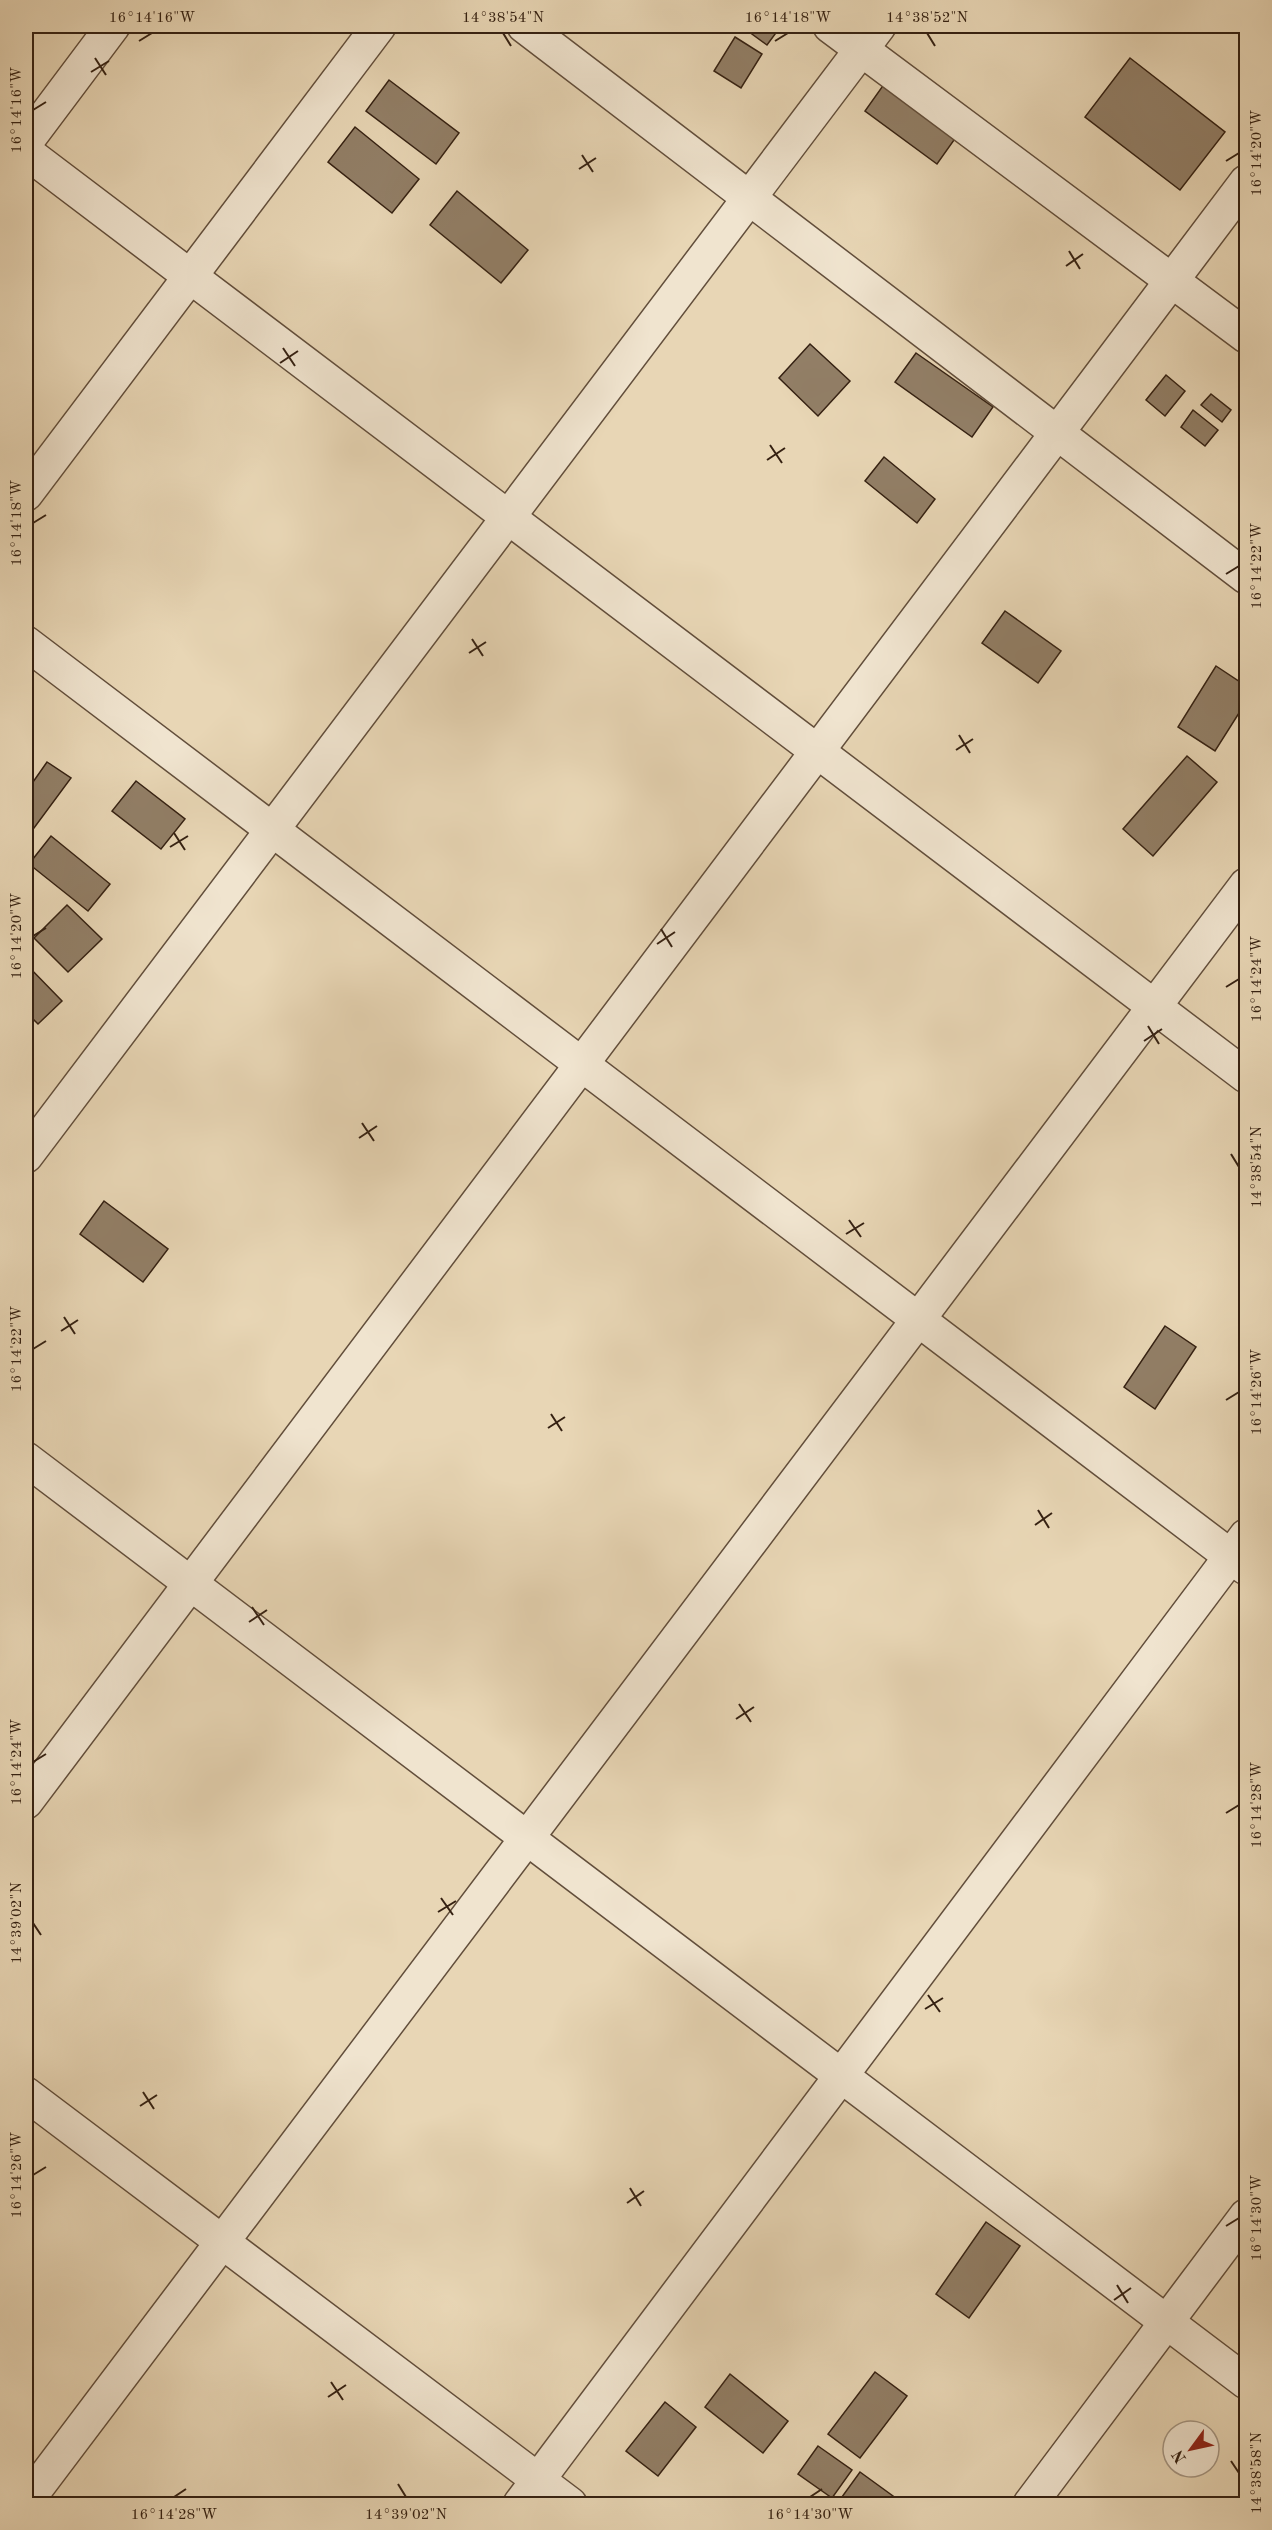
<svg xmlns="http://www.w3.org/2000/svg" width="1272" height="2530" font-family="'Old Standard TT',serif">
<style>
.building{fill:#927f67;stroke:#352112;stroke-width:1.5}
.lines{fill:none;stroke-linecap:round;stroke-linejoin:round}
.minor-casing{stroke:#624e3b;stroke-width:36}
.tertiary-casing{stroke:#624e3b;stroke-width:36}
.minor{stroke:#f0e4cf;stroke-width:33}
.tertiary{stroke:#f0e4cf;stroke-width:33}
.ticks{fill:none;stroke:#352112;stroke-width:2}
.neatline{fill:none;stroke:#352112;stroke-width:2}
.ticks-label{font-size:15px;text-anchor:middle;fill:#352112}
</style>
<rect width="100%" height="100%" fill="#e8d6b5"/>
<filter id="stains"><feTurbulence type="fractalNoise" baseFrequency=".00333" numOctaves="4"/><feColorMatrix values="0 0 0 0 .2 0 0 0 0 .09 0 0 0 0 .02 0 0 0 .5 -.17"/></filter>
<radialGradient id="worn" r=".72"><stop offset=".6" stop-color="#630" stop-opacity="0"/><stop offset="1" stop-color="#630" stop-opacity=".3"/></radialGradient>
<g class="building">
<polygon points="741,26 781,26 767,45"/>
<polygon points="735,37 762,54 741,88 714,71"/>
<polygon points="1130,58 1225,132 1180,190 1085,117"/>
<polygon points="389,80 459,133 436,164 366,111"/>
<polygon points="887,80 959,133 937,164 865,111"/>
<polygon points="355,127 419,179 392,213 328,162"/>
<polygon points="457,191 528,250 501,283 430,225"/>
<polygon points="810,344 850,381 818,416 779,378"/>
<polygon points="916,353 993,407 972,437 895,382"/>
<polygon points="1166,375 1185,391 1165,416 1146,400"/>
<polygon points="1211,394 1231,410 1222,422 1201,405"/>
<polygon points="1193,410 1218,430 1205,446 1181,427"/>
<polygon points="884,457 935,499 917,523 865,481"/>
<polygon points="1005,611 1061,651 1038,683 982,643"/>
<polygon points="1216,666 1246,686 1246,702 1215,751 1178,727"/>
<polygon points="1187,756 1217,782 1153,856 1123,829"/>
<polygon points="47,762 71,778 34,828 26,822 26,792"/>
<polygon points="136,781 185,819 161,849 112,811"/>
<polygon points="51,836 110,884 88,911 29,864"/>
<polygon points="67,905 102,939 68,972 34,938"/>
<polygon points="26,964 62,1001 38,1024 26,1012"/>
<polygon points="104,1201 168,1249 143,1282 80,1234"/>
<polygon points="1165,1326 1196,1347 1155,1409 1124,1387"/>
<polygon points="986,2222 1020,2246 969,2318 936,2294"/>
<polygon points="875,2372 907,2396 860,2458 828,2434"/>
<polygon points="730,2374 788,2421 763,2453 705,2407"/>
<polygon points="665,2402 696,2427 658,2476 626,2451"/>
<polygon points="818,2446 852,2470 832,2498 798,2474"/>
<polygon points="860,2472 904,2504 844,2504 839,2501"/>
</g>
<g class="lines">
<defs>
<g id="minor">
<polyline points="524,26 1246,577"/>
<polyline points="830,26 1246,336"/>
<polyline points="26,142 113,26"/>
<polyline points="26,152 1246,1076"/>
<polyline points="26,494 379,26"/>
<polyline points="26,643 1246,1568"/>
<polyline points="26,1156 879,26"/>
<polyline points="26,1459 1246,2382"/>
<polyline points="26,2094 570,2504"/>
<polyline points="26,2502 1246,885"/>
<polyline points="520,2504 1246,1536"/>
<polyline points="1030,2504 1246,2216"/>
</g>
<polyline id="tertiary" points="26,1802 1246,182"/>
</defs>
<use href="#minor" class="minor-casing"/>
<use href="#tertiary" class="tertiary-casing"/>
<use href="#minor" class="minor"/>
<use href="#tertiary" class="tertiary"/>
</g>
<path class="ticks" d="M503 33 511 46M927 33 935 46M139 41 152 33M775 41 788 33M95 58 106 75M91 72 109 61M33 110 46 102M582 155 593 172M1226 161 1239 153M579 169 596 158M1069 251 1080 269M1066 266 1083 254M283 348 295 366M280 363 298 351M770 445 782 463M767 460 785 448M33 523 46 515M1226 574 1239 566M472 639 483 656M469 653 486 642M959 735 970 753M956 750 973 739M174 833 185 850M170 847 188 836M661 929 672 947M33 936 46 928M657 944 675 932M1226 987 1239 979M1148 1026 1159 1044M1144 1041 1162 1029M362 1123 374 1141M359 1138 377 1126M1231 1154 1239 1167M849 1220 861 1237M846 1234 864 1223M64 1317 75 1334M61 1331 78 1320M33 1349 46 1341M1226 1400 1239 1392M551 1414 562 1431M548 1428 565 1417M1038 1510 1049 1528M1035 1525 1052 1513M252 1607 264 1625M249 1622 267 1610M739 1704 751 1722M736 1719 754 1707M33 1762 46 1754M1226 1813 1239 1805M441 1898 453 1915M438 1912 456 1901M33 1923 41 1935M928 1995 940 2012M925 2009 943 1998M143 2092 154 2109M140 2106 157 2095M33 2175 46 2167M630 2188 641 2206M627 2203 644 2191M1226 2226 1239 2218M1117 2285 1128 2303M1114 2300 1131 2288M331 2382 343 2400M328 2397 346 2385M1231 2461 1239 2473M398 2484 406 2497M174 2497 186 2489M810 2497 822 2489"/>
<rect width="1272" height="2530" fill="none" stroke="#e8d6b5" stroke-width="66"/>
<g transform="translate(1191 2449) rotate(237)"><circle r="28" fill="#f0e4cf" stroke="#a59683" stroke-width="1.5"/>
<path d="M0-4.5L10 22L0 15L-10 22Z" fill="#8f2418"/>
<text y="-9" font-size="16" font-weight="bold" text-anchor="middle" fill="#352112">N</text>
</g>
<rect x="33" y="33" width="1206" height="2464" class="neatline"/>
<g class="ticks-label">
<text x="152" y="22">16°14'16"W</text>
<text x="503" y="22">14°38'54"N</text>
<text x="788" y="22">16°14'18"W</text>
<text x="927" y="22">14°38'52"N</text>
<text transform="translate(16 110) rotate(-90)" y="5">16°14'16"W</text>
<text transform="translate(1256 153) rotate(-90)" y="5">16°14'20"W</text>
<text transform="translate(16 523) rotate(-90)" y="5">16°14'18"W</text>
<text transform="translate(1256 566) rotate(-90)" y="5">16°14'22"W</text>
<text transform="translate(16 936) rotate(-90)" y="5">16°14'20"W</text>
<text transform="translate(1256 979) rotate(-90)" y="5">16°14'24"W</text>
<text transform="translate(1256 1167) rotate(-90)" y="5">14°38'54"N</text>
<text transform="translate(16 1349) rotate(-90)" y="5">16°14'22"W</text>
<text transform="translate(1256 1392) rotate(-90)" y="5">16°14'26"W</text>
<text transform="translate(16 1762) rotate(-90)" y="5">16°14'24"W</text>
<text transform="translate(1256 1805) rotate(-90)" y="5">16°14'28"W</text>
<text transform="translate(16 1923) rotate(-90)" y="5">14°39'02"N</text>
<text transform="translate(16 2175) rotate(-90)" y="5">16°14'26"W</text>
<text transform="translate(1256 2218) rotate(-90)" y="5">16°14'30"W</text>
<text transform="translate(1256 2473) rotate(-90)" y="5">14°38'58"N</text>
<text x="174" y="2519">16°14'28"W</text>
<text x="406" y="2519">14°39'02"N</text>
<text x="810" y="2519">16°14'30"W</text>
</g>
<rect width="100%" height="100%" filter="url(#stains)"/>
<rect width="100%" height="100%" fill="url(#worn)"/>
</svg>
